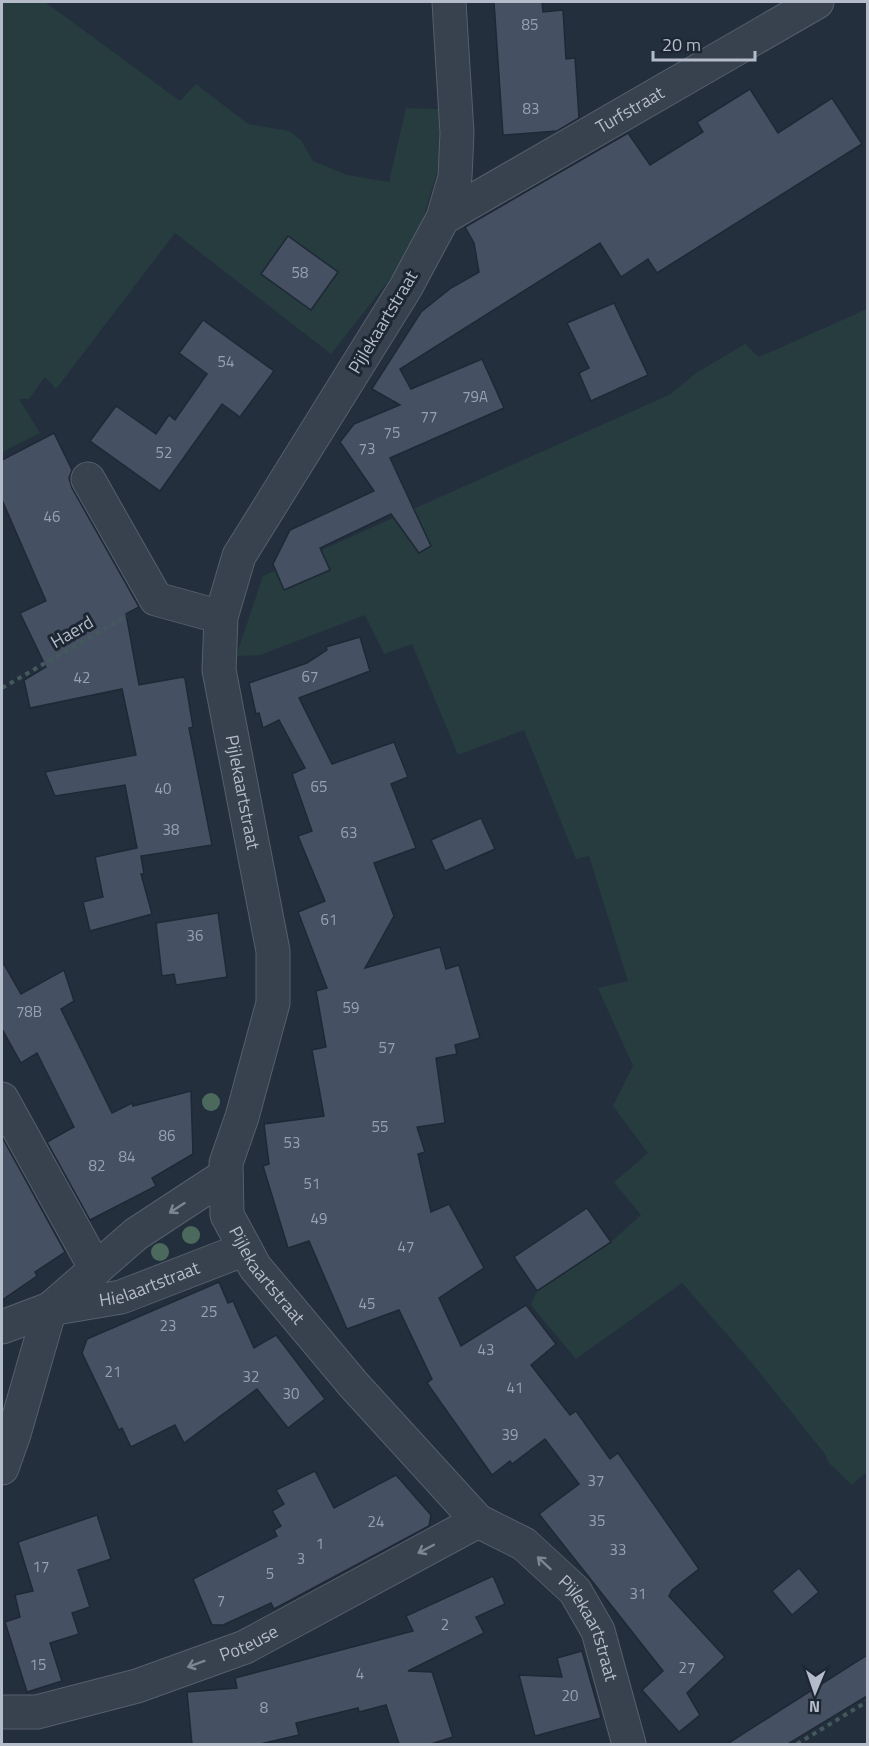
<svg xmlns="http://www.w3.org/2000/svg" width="869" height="1746" font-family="'Titillium Web',sans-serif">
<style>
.green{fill:#263c3f}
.building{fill:#455162;stroke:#1f2835;stroke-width:1.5}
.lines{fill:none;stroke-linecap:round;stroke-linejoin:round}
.minor-casing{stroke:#565f6c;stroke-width:35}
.path{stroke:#44595c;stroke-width:4;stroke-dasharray:4.5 4.5;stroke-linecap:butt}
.minor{stroke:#38414e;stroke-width:33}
.tree{fill:#4b6a5d}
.oneway{stroke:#7c8592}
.labels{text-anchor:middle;stroke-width:6;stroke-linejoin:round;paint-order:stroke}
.number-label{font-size:15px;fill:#98a1af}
.street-label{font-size:18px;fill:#b4bcc9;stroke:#1d2633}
</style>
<rect width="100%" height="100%" fill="#242f3e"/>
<g class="green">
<polygon points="2,2 45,2 180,101 196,84 248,124 289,131 301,140 313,161 347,175 389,182 406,108 439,109 444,149 422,222 400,266 331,354 175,233 56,389 45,377 29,399 19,399 40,433 2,452"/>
<polygon points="867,309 868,1471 852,1485 828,1462 825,1454 752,1363 682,1283 576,1359 531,1305 537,1291 611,1242 641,1215 614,1182 648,1153 613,1106 633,1066 598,988 628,981 589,856 576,859 524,730 458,755 412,644 384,654 365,615 260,655 236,656 263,576 671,394 696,373 745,344 759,357"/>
</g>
<g class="building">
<polygon points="494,2 542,2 543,12 563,10 566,59 575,58 579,118 557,131 503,135"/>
<polygon points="750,89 778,133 832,98 862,144 657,273 648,259 621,277 600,243 400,369 411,389 482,359 504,408 390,458 431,546 419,553 391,514 320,548 330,570 284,590 273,564 290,530 374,491 340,442 354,424 400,405 372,389 373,387 421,312 451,288 479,272 474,243 465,227 628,133 650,165 703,132 697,122"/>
<polygon points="288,236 338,272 311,310 261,274"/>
<polygon points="614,303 648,375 591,401 579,373 589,368 567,323"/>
<polygon points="203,320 274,371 240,417 222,404 160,491 90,441 116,406 156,434 169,415 175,420 207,374 179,353"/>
<polygon points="54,433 72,470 69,478 72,488 139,607 126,614 139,685 183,677 185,679 193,727 189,728 212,845 141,856 144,874 141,874 152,914 90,931 83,902 103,897 95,857 137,848 125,785 55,796 45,772 136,755 122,689 30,708 24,680 46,667 20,613 46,601 2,500 2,460"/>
<polygon points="360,637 370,671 299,698 332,764 394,742 408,777 391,784 416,848 374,863 394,916 365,968 440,947 446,969 459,965 480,1038 455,1045 457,1054 436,1058 445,1123 417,1127 425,1152 418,1154 431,1212 449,1204 484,1268 439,1298 461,1346 526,1305 556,1344 531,1365 570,1415 576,1411 610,1459 618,1453 699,1569 672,1590 669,1596 725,1657 687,1693 700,1715 679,1732 642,1690 663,1671 539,1514 579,1484 545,1439 512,1464 510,1461 492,1475 427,1383 432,1379 399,1310 347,1329 309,1241 288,1248 263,1166 269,1164 264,1124 324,1116 312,1050 326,1047 316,991 327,988 298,912 325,901 298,836 312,831 292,774 305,768 279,720 263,728 259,713 256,714 249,683 307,663 327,650 326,647"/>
<polygon points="481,818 495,849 445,871 431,840"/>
<polygon points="218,913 227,977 176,985 174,974 162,976 156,923"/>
<polygon points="2,961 21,994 64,970 74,1001 61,1009 112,1113 132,1103 133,1106 191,1091 193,1154 152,1178 156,1186 90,1220 47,1142 74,1127 37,1053 21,1063 2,1029"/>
<polygon points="2,1137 65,1252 35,1272 37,1276 2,1300"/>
<polygon points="587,1208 611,1242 537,1291 514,1257"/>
<polygon points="219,1282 228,1303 233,1301 254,1348 276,1335 325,1399 288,1428 257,1389 184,1443 175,1425 131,1447 122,1428 119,1430 82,1353 87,1339"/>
<polygon points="315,1471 334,1508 396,1475 431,1515 429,1526 274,1609 271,1603 223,1625 212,1625 193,1579 277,1536 274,1530 281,1526 272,1511 284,1504 276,1490"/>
<polygon points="97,1515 111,1559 78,1570 90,1607 72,1613 79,1634 50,1643 62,1681 27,1692 5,1622 20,1617 15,1595 33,1591 18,1542"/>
<polygon points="799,1568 819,1592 792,1615 772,1591"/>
<polygon points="493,1576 505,1604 476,1617 484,1633 408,1671 432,1672 453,1737 431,1744 399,1744 386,1705 359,1712 358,1708 296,1723 299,1735 260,1744 192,1744 187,1692 237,1688 235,1678 413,1631 406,1616"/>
<polygon points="582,1651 601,1718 535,1736 519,1675 562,1677 557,1658"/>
<polygon points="867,1655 867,1696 788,1744 727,1744"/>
</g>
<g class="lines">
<defs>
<g id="minor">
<path id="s1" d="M449 2 457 133 455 177 443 218 406 287 239 556 221 617 219 670 273 951V1003L242 1117 226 1163 227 1215 255 1267 353 1384 478 1521 524 1544 575 1591 598 1631 629 1744"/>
<path id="s2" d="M443 218 817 2"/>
<polyline points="88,479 156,599 221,617"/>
<polyline points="2,1099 96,1269"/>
<path id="s3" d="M2 1327 50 1309 121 1297 245 1249"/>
<polyline points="2,1468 14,1434 50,1309 136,1234 226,1175"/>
<path id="s4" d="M2 1712H37L137 1686 245 1647 478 1521"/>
</g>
</defs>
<use href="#minor" class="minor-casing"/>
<g class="path">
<polyline points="2,688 127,616"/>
<polyline points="797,1744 868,1701"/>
</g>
<use href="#minor" class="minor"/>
</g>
<g class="tree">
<circle cx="211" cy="1102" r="9"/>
<circle cx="191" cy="1235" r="9"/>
<circle cx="160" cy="1252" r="9"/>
</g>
<defs><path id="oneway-shaft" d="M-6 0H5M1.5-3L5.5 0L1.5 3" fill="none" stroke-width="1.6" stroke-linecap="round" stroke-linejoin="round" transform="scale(1.5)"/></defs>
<g class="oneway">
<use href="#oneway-shaft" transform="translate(177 1208) rotate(147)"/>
<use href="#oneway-shaft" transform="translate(426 1549) rotate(152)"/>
<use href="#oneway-shaft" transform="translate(544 1563) rotate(-137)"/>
<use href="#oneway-shaft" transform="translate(196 1664) rotate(160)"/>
</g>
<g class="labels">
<g class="number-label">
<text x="530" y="30">85</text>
<text x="531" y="114">83</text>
<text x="300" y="278">58</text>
<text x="226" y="367">54</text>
<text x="475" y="402">79A</text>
<text x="429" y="422">77</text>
<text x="392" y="438">75</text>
<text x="367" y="454">73</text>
<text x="164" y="458">52</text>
<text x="52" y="522">46</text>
<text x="310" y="682">67</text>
<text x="82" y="683">42</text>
<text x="319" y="792">65</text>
<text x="163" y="794">40</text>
<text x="171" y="835">38</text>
<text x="349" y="838">63</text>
<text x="329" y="925">61</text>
<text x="195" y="941">36</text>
<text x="351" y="1013">59</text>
<text x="29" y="1017">78B</text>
<text x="387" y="1053">57</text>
<text x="380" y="1132">55</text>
<text x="167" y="1141">86</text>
<text x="292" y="1148">53</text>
<text x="127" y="1162">84</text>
<text x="97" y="1171">82</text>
<text x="312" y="1189">51</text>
<text x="319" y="1224">49</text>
<text x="406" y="1252">47</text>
<text x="367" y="1309">45</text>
<text x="209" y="1317">25</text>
<text x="168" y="1331">23</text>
<text x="486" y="1355">43</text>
<text x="113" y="1377">21</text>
<text x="251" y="1382">32</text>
<text x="515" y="1393">41</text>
<text x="291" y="1399">30</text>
<text x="510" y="1440">39</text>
<text x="596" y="1486">37</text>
<text x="597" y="1526">35</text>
<text x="376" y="1527">24</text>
<text x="320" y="1549">1</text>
<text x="618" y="1555">33</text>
<text x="301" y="1564">3</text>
<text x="41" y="1572">17</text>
<text x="270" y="1579">5</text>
<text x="638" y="1599">31</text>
<text x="221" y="1606">7</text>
<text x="445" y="1630">2</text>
<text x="38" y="1670">15</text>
<text x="687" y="1673">27</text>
<text x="360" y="1679">4</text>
<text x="570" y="1701">20</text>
<text x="264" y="1713">8</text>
</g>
<g class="street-label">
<text dy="6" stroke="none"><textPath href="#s2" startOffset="216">Turfstraat</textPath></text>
<text transform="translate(383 322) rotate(-59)" y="6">Pijlekaartstraat</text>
<text transform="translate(72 632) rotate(-30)" y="6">Haerd</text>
<text dy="6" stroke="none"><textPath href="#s1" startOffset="854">Pijlekaartstraat</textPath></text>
<text dy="6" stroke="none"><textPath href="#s1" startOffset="1359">Pijlekaartstraat</textPath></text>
<text dy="6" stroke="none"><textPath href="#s3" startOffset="154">Hielaartstraat</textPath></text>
<text dy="6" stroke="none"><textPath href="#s1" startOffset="1844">Pijlekaartstraat</textPath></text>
<text dy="6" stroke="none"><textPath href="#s4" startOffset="258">Poteuse</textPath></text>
</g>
</g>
<rect width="869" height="1746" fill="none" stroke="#b4bcc9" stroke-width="6"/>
<g transform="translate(815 1692) rotate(182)" stroke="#1d2633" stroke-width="4.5" paint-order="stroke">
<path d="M0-4.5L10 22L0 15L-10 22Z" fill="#b4bcc9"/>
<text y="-9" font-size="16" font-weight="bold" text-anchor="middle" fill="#b4bcc9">N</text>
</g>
<path d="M653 51v9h102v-9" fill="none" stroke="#b4bcc9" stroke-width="3"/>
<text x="662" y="51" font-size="18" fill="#b4bcc9" stroke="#1d2633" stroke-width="4.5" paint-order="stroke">20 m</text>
</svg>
